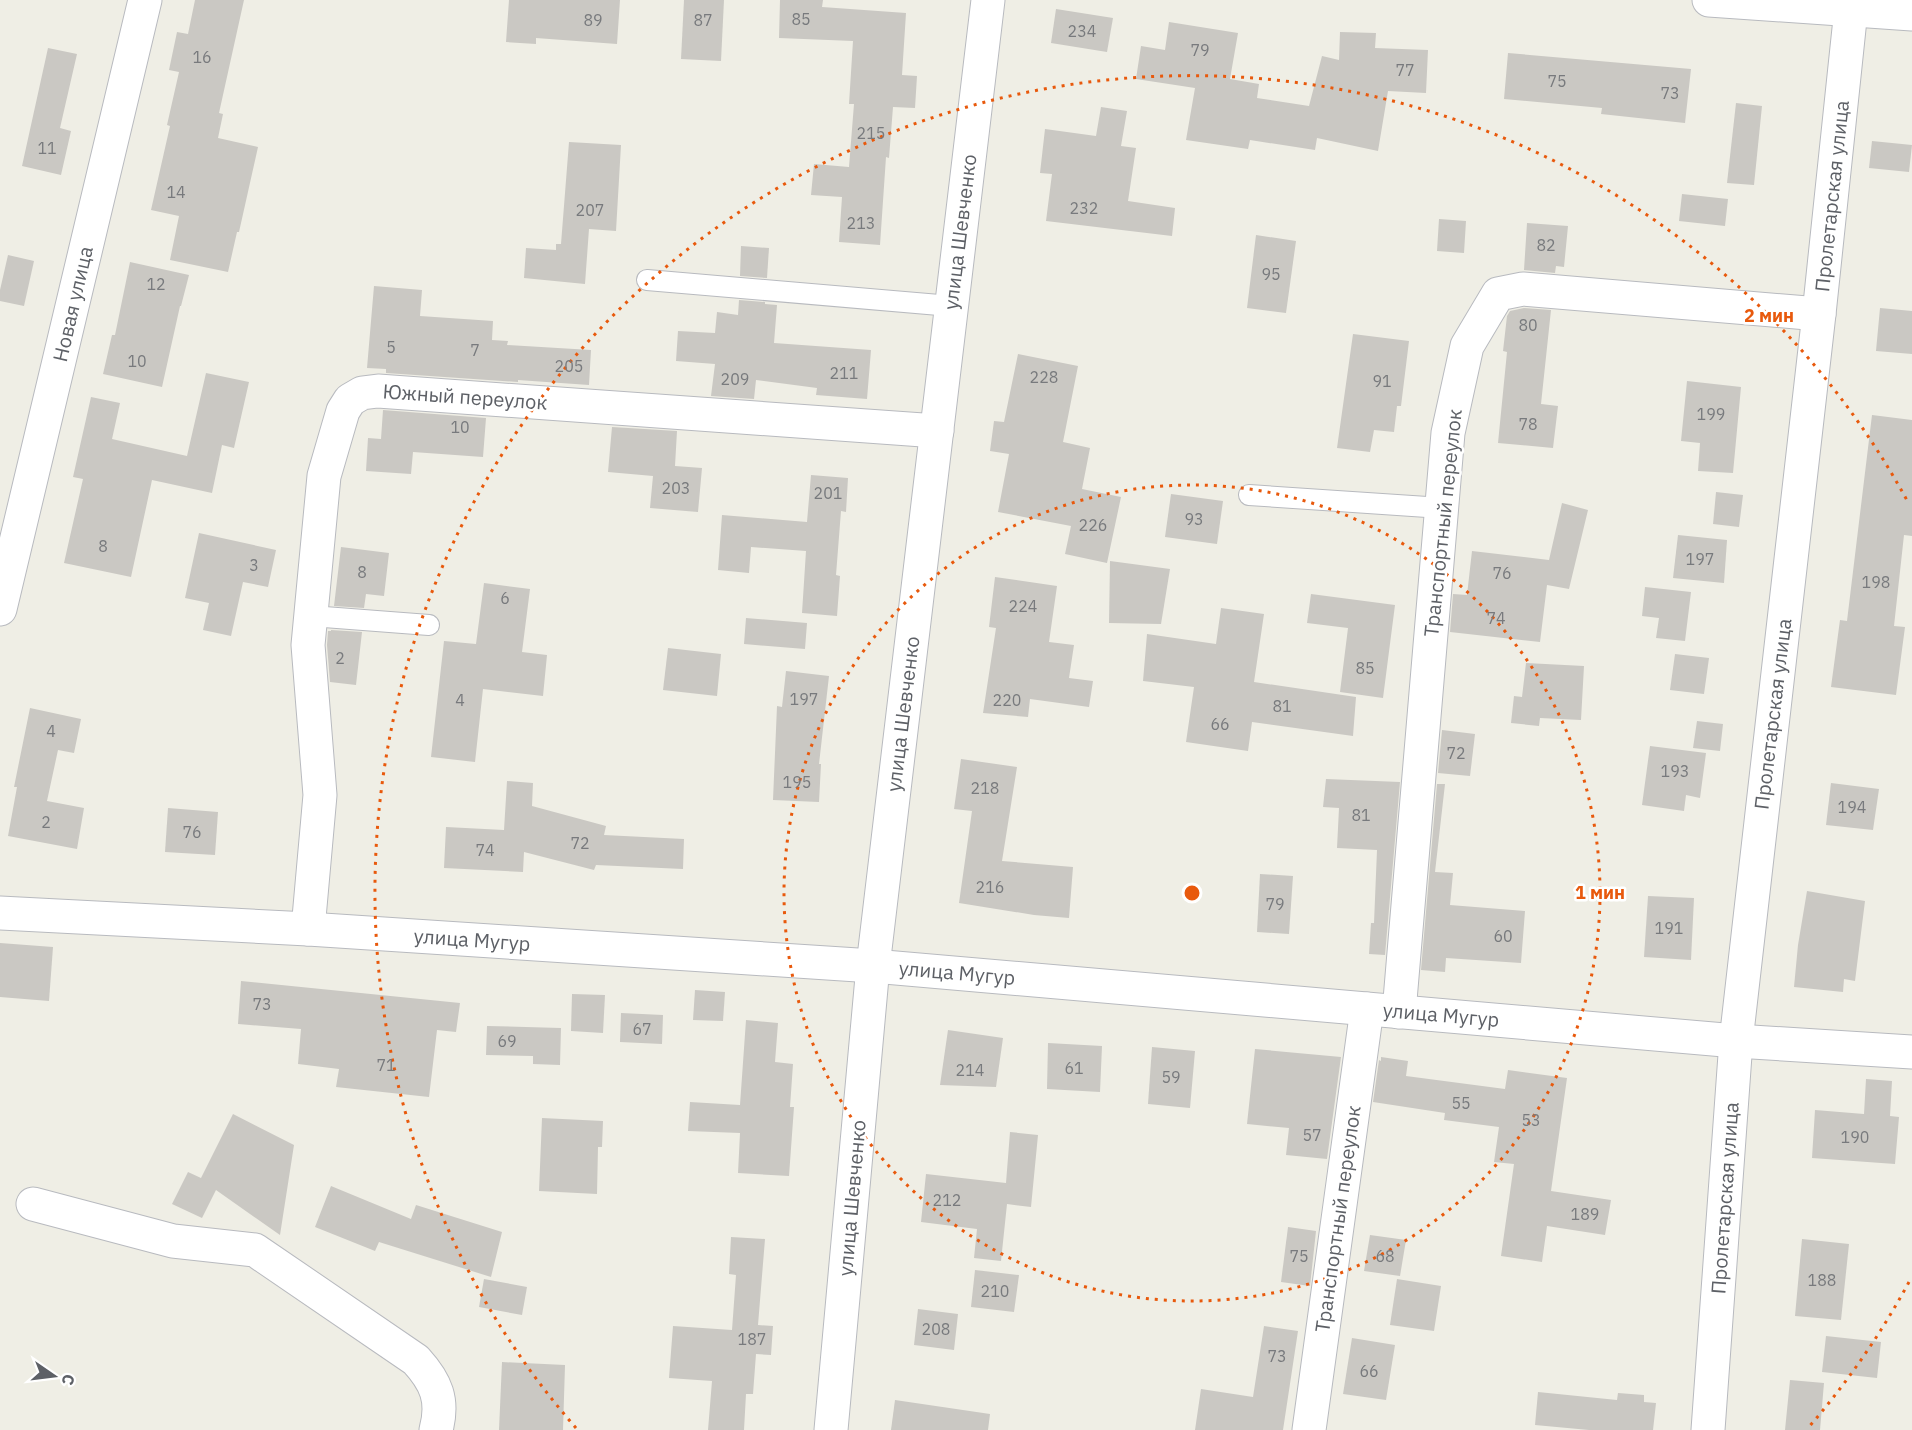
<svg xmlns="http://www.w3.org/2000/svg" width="1912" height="1430" font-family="'IBM Plex Sans',sans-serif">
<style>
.building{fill:#cac8c3}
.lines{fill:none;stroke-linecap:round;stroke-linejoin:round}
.service-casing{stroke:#b8babf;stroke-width:22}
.minor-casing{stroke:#b8babf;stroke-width:35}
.tertiary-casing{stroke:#b8babf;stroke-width:35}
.service{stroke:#fff;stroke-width:20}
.minor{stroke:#fff;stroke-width:33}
.tertiary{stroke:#fff;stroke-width:33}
.ring{fill:none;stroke:#e8590c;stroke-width:3;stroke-dasharray:3 6}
.labels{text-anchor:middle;stroke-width:5;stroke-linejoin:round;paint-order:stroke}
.number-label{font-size:16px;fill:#787a7d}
.street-label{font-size:20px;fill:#5d6066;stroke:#fff}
.centre{fill:#e8590c;stroke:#fff;stroke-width:3}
.ring-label{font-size:18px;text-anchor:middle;font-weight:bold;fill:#e8590c;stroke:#fff;stroke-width:5;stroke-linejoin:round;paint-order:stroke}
</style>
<rect width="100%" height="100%" fill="#efeee5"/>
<g class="building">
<polygon points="195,0 244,0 219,113 223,114 218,138 258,147 239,232 237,232 228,272 170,260 179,216 151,210 170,126 167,125 179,72 169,70 177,32 188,34"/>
<polygon points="509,0 620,0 617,44 536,38 536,44 506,42"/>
<polygon points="684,0 724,0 721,61 681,59"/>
<polygon points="780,0 823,0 822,7 906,13 902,75 917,76 915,108 893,107 889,158 886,157 880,245 839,242 842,197 811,195 814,164 849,167 854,104 849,104 853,41 779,38"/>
<polygon points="1056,9 1113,18 1107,52 1051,43"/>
<polygon points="1169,22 1238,33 1230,79 1259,84 1257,98 1309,106 1322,56 1339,60 1340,32 1376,33 1375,48 1428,50 1426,93 1388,91 1378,151 1317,138 1315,150 1250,140 1248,149 1186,140 1195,88 1136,79 1141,46 1165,50"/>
<polygon points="48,48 77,54 60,128 71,131 61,175 22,166"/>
<polygon points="1508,53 1691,69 1685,123 1601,114 1602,108 1504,99"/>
<polygon points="1736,103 1762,106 1754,185 1727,183"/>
<polygon points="1101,107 1127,111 1121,146 1136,148 1128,201 1175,208 1172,236 1046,221 1052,174 1040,173 1045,129 1096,136"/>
<polygon points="1872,141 1912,145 1909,172 1869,168"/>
<polygon points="569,142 621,145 616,231 589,229 585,284 524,278 526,248 556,250 556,244 561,244"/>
<polygon points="1682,194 1728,199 1725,226 1679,221"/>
<polygon points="1439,219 1466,221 1464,253 1437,251"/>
<polygon points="1527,223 1568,226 1564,267 1556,266 1555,273 1524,270"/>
<polygon points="1256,235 1296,241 1286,313 1247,308"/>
<polygon points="741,246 769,248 767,278 740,276"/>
<polygon points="8,255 34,261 24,306 0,301 0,290"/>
<polygon points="130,262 189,275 181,306 180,306 162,387 103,374 112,335 115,335"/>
<polygon points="374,286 422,290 420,316 493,321 492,340 508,341 507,345 591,350 589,385 518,380 518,382 386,373 386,369 367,368"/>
<polygon points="739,300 765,302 765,304 777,305 774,343 871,350 867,399 816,395 817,388 756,380 754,399 711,396 715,364 676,361 678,331 715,333 717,312 738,315"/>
<polygon points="1524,308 1551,310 1541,404 1558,406 1553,448 1498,443 1507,352 1503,351 1507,316 1510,311"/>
<polygon points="1880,308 1912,311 1912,354 1876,351"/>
<polygon points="1353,334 1409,341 1401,406 1397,406 1394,432 1374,430 1370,452 1337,448"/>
<polygon points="1018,354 1078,366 1063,442 1090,448 1082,489 1121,497 1107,563 1065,554 1071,526 998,512 1009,454 990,451 994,421 1004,422"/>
<polygon points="206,373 249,382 234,448 222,445 212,493 152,480 131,577 64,563 83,479 73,477 91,397 120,403 112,439 187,456"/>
<polygon points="1687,381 1741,387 1733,473 1698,471 1700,443 1681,441"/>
<polygon points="383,410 486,418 483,457 413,452 411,474 366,471 368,438 381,439"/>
<polygon points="1872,415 1912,420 1912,536 1904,535 1894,626 1905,627 1896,695 1831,687 1840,620 1847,621"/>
<polygon points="612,427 677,431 675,466 702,468 698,512 650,508 653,476 608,472"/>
<polygon points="811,475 848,478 846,512 841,511 836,575 840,576 837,616 802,613 806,551 751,547 749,573 718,570 722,515 807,522"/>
<polygon points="1716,492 1743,495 1739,527 1713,524"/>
<polygon points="1171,494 1223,501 1217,544 1165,537"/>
<polygon points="1562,503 1588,510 1569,589 1547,585 1540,642 1450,632 1453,594 1467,595 1472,551 1549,560"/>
<polygon points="199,533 276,550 268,587 243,582 231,636 203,630 209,603 185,598"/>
<polygon points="1678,535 1727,540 1724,583 1673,578"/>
<polygon points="341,547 389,553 384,596 366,594 364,608 334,606"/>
<polygon points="1110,561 1170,569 1161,624 1109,623"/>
<polygon points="995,577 1057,586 1049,642 1074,645 1069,678 1093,681 1089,707 1030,699 1028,717 983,713 996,628 989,627"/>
<polygon points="484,583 530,589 522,652 547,655 543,696 483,689 475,762 431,757 444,641 476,644"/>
<polygon points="1645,587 1691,592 1685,641 1656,638 1659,618 1642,616"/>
<polygon points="1311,594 1395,605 1383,698 1340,692 1348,628 1307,623"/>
<polygon points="1221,608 1264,614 1254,682 1356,697 1353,736 1252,722 1248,751 1186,742 1194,687 1143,681 1147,634 1216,644"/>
<polygon points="746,618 807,623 805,649 744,644"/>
<polygon points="331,630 362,632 356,685 330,682 327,645 328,631 331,631"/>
<polygon points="668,648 721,654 717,696 663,690"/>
<polygon points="1675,654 1709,658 1704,694 1670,690"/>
<polygon points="1526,663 1584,666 1581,720 1540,718 1539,726 1511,723 1514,696 1522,697"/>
<polygon points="786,671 829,676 819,764 821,764 819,802 773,800 777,706 782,707"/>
<polygon points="30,708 81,719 74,753 58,750 47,801 84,808 77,849 8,836 17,787 14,787"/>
<polygon points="1697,721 1723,724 1720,751 1693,748"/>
<polygon points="1442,730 1475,734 1470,776 1438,773"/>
<polygon points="1650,746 1706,753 1700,798 1686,795 1684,811 1642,805"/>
<polygon points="961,759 1017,767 1002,861 1073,867 1069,918 1034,915 959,903 972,811 954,809"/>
<polygon points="1326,779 1400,782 1385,955 1369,954 1371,923 1374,923 1377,850 1337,848 1339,808 1323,807"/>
<polygon points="507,781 533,783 532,806 606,826 604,835 684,839 683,869 596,865 594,870 524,852 523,872 444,868 446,827 504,830"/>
<polygon points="1831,783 1879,789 1873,830 1826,825"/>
<polygon points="1437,784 1445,784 1435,872 1453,873 1450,905 1525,911 1521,963 1446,958 1445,972 1421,970"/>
<polygon points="168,808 218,812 215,855 165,852"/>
<polygon points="1260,874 1293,876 1289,934 1257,932"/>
<polygon points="1807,891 1865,901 1855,981 1844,979 1843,992 1794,987 1798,945"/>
<polygon points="1648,896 1694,898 1691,960 1644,957"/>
<polygon points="0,943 53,947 49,1001 0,997"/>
<polygon points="241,981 460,1003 456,1032 437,1030 429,1097 336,1087 339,1069 298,1064 301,1029 238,1024"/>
<polygon points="695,990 725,992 723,1021 693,1020"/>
<polygon points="572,994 605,995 603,1033 571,1031"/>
<polygon points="621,1013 663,1015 662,1044 620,1042"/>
<polygon points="746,1020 778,1023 775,1062 793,1064 790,1107 794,1107 789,1176 738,1173 740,1133 688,1131 690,1102 740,1105"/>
<polygon points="487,1026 561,1028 560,1065 533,1064 533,1056 486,1055"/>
<polygon points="948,1030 1003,1038 996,1087 940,1085"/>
<polygon points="1048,1043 1102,1046 1100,1092 1047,1089"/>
<polygon points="1152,1047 1195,1051 1190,1108 1148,1104"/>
<polygon points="1255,1049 1341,1057 1327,1159 1286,1155 1289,1128 1247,1124"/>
<polygon points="1381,1057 1408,1061 1406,1076 1505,1089 1508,1070 1567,1078 1551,1191 1611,1200 1605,1235 1547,1226 1542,1262 1501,1256 1514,1164 1494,1162 1499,1127 1444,1120 1445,1113 1373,1102 1379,1060 1381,1061"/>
<polygon points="1866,1079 1892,1081 1890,1116 1899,1117 1895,1164 1812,1158 1815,1110 1864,1114"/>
<polygon points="233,1114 294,1145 280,1235 216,1190 202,1218 172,1204 188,1172 201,1178"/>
<polygon points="542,1118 603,1121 602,1147 598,1147 597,1194 539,1191"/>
<polygon points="1010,1132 1038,1135 1031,1207 1007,1204 1001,1261 974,1258 977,1229 921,1222 926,1174 1006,1183"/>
<polygon points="331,1186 411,1219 416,1205 502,1232 491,1277 379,1242 375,1251 315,1227"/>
<polygon points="1288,1227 1316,1231 1310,1286 1281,1282"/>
<polygon points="1370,1235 1406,1240 1400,1276 1364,1271"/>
<polygon points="731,1237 765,1239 758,1325 773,1326 771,1355 756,1354 753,1394 746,1394 744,1430 708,1430 712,1381 669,1378 673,1326 732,1330 736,1275 729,1274"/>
<polygon points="1802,1239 1849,1244 1841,1320 1795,1316"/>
<polygon points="975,1270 1019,1275 1014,1312 971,1307"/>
<polygon points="484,1279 527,1287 522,1315 479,1307"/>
<polygon points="1397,1279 1441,1286 1434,1331 1390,1325"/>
<polygon points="918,1309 958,1314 954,1350 914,1345"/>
<polygon points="1264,1326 1298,1331 1283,1430 1195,1430 1201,1389 1253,1397"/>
<polygon points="1826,1336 1881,1342 1877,1378 1822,1372"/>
<polygon points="1352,1338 1395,1345 1386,1400 1343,1394"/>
<polygon points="502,1362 565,1365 563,1430 499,1430"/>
<polygon points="1790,1380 1824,1383 1820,1430 1785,1430"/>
<polygon points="1538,1392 1617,1400 1618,1393 1644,1395 1644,1402 1656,1403 1653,1430 1589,1430 1535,1425"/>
<polygon points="895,1400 990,1414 988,1430 891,1430"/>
</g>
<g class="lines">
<defs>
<g id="service">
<polyline points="647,280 951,306"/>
<polyline points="1249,495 1442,508"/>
<polyline points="311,616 429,625"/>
</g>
<g id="minor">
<polyline points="0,609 145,0"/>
<polyline points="0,913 308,929 873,966 1736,1041 1912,1052"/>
<polyline points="308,929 320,795 308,645 324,476 343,411 350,400 362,393 378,391 937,431"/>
<polyline points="1399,1012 1448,433 1467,346 1498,294 1523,289 1819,314"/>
<path d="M33 1204 173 1241 255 1250 416 1360C436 1382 444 1400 436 1430"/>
<polyline points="1309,1430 1367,1009"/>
<polyline points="1708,1430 1736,1041 1819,314 1852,0"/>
</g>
<g id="tertiary">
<polyline points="1709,0 1912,14"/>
<polyline points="831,1430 873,966 988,0"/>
</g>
</defs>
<use href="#service" class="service-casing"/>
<use href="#minor" class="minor-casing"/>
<use href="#tertiary" class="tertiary-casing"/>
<use href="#service" class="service"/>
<use href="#minor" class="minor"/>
<use href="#tertiary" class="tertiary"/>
</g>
<g class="ring">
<circle cx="1192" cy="893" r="408"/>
<path d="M1909 1282A816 816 0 0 1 1808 1428M576 1428A816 816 0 1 1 1909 504"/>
</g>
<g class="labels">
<g class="number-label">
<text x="801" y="25">85</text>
<text x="593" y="26">89</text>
<text x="703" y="26">87</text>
<text x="1082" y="37">234</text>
<text x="1200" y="56">79</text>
<text x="202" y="63">16</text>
<text x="1405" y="76">77</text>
<text x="1557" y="87">75</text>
<text x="1670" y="99">73</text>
<text x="871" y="139">215</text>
<text x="47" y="154">11</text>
<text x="176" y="198">14</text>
<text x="1084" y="214">232</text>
<text x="590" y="216">207</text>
<text x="861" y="229">213</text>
<text x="1546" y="251">82</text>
<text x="1271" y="280">95</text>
<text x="156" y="290">12</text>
<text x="1528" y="331">80</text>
<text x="391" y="353">5</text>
<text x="475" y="356">7</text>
<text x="137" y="367">10</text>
<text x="569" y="372">205</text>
<text x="844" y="379">211</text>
<text x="1044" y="383">228</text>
<text x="735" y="385">209</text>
<text x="1382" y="387">91</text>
<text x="1711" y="420">199</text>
<text x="1528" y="430">78</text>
<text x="460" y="433">10</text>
<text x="676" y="494">203</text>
<text x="828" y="499">201</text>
<text x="1194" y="525">93</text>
<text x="1093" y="531">226</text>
<text x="103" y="552">8</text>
<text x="1700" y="565">197</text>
<text x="254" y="571">3</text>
<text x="362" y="578">8</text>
<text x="1502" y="579">76</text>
<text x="1876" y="588">198</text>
<text x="505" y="604">6</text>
<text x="1023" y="612">224</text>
<text x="1496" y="624">74</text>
<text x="340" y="664">2</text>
<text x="1365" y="674">85</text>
<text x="804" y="705">197</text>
<text x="460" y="706">4</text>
<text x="1007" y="706">220</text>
<text x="1282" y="712">81</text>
<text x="1220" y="730">66</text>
<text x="51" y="737">4</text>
<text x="1456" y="759">72</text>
<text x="1675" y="777">193</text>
<text x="797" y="788">195</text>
<text x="985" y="794">218</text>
<text x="1852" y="813">194</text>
<text x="1361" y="821">81</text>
<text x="46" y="828">2</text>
<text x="192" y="838">76</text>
<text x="580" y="849">72</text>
<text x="485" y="856">74</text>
<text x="990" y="893">216</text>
<text x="1275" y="910">79</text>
<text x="1669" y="934">191</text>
<text x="1503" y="942">60</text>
<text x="262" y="1010">73</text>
<text x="642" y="1035">67</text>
<text x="507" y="1047">69</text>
<text x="386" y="1071">71</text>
<text x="1074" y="1074">61</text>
<text x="970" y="1076">214</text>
<text x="1171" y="1083">59</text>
<text x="1461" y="1109">55</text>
<text x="1531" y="1126">53</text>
<text x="1312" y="1141">57</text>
<text x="1855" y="1143">190</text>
<text x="947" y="1206">212</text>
<text x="1585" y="1220">189</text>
<text x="1299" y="1262">75</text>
<text x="1385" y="1262">68</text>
<text x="1822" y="1286">188</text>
<text x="995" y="1297">210</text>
<text x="936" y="1335">208</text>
<text x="752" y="1345">187</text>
<text x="1277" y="1362">73</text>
<text x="1369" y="1377">66</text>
</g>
<g class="street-label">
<text transform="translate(1832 196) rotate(-84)" y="7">Пролетарская улица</text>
<text transform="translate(960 232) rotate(-83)" y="7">улица Шевченко</text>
<text transform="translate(73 304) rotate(-77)" y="7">Новая улица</text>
<text transform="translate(465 397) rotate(4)" y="7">Южный переулок</text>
<text transform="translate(1443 523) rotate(-84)" y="7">Транспортный переулок</text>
<text transform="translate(903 714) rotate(-83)" y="7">улица Шевченко</text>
<text transform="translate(1773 714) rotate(-83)" y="7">Пролетарская улица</text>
<text transform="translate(472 940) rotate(4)" y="7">улица Мугур</text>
<text transform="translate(957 973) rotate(5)" y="7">улица Мугур</text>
<text transform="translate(1441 1015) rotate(5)" y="7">улица Мугур</text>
<text transform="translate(852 1198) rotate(-85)" y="7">улица Шевченко</text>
<text transform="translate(1725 1198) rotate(-86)" y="7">Пролетарская улица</text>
<text transform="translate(1338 1219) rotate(-82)" y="7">Транспортный переулок</text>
</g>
</g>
<circle cx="1192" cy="893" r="9" class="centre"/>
<g class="ring-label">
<text x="1769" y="322">2 мин</text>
<text x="1600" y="899">1 мин</text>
</g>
<g transform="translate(54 1376) rotate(104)" stroke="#ffffff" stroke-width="4.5" paint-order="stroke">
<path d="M0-4.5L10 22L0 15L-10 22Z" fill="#5d6066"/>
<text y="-9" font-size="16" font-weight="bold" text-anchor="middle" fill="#5d6066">С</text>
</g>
</svg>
